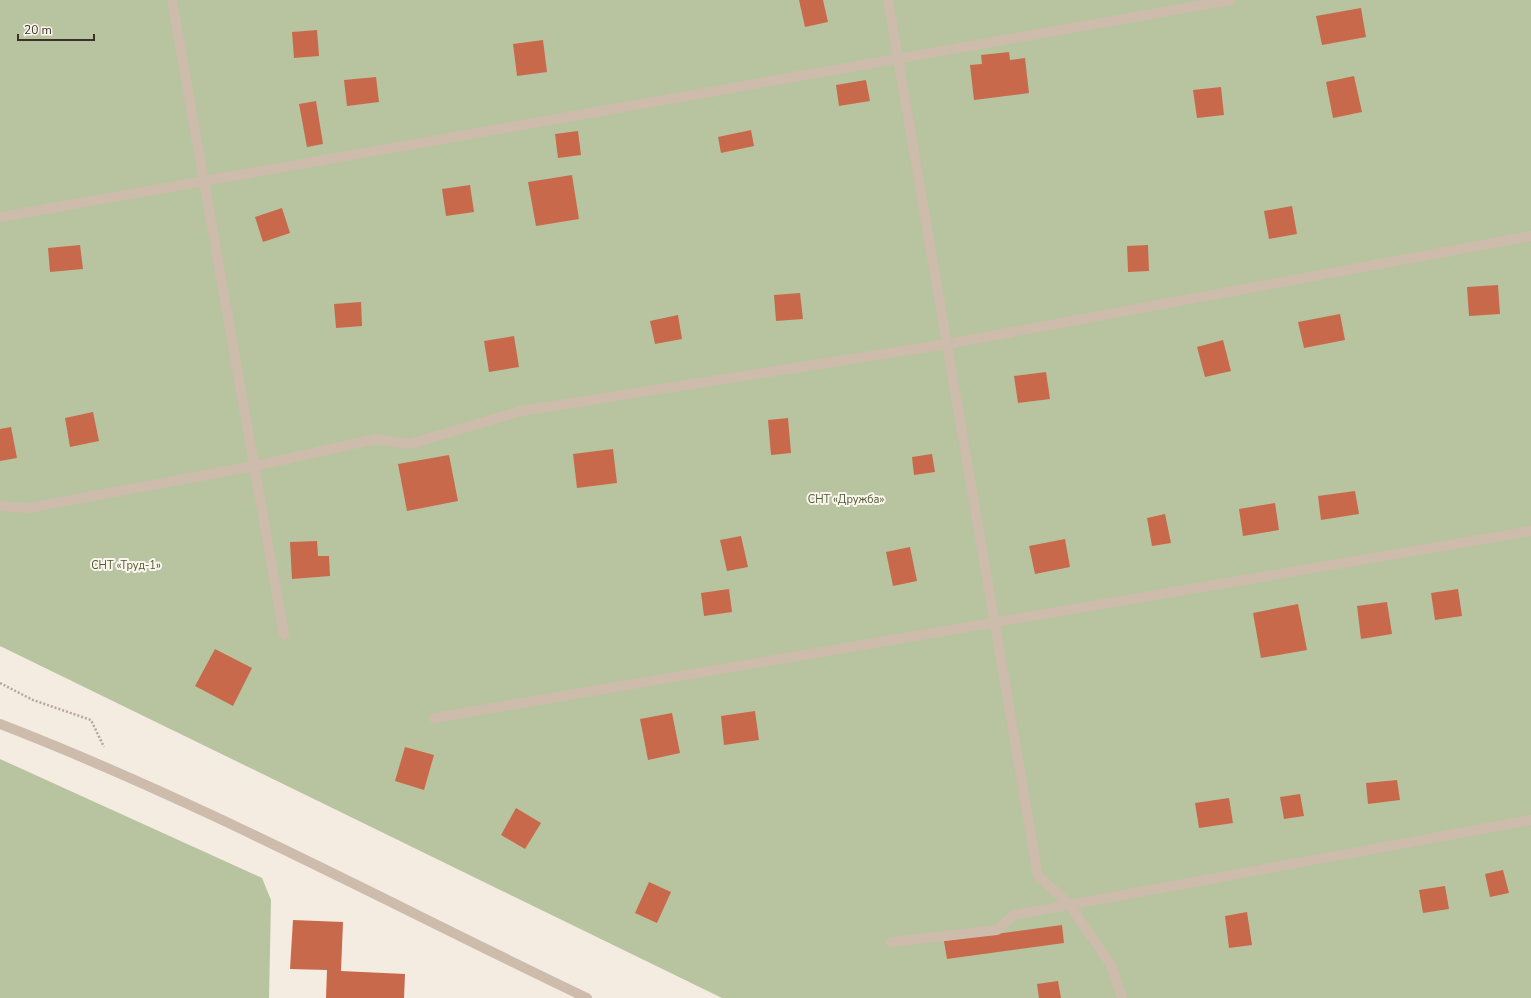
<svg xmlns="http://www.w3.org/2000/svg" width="1531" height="998" font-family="'Nunito Sans',sans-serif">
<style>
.green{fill:#b8c4a0}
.building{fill:#c8694b}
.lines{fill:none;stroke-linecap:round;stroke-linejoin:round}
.path{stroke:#b9a596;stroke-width:2.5;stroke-dasharray:2 2;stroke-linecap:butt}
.lane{stroke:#cdbbac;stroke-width:10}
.street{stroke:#cdbbac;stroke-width:10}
.labels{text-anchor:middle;stroke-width:4;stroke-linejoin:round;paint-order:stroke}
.park-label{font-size:11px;fill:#4a5a2e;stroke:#fbf5ee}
</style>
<rect width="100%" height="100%" fill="#f4ebe1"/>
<g class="green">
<polygon points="0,0 1531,0 1531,998 722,998 0,646"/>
<polygon points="0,759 262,878 271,900 269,998 0,998"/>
</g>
<g class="building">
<polygon points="799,0 823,0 828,22 805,27"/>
<polygon points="1361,8 1366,37 1322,45 1316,16"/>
<polygon points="317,30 319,56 294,58 292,32"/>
<polygon points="543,40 547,72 517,76 513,44"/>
<polygon points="1009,52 1010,60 1025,58 1029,93 974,100 970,65 982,64 981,55"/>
<polygon points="1354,76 1362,112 1333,118 1326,82"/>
<polygon points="376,77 379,102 347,106 344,80"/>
<polygon points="866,80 870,101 839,106 836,85"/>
<polygon points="1221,87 1224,115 1197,118 1193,90"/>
<polygon points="316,101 323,144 307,147 299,104"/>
<polygon points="751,130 754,146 721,153 718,137"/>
<polygon points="578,131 581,155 558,158 555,134"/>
<polygon points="572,175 579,219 536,226 528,182"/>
<polygon points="470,185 474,212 446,216 442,189"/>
<polygon points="1292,206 1297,234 1269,239 1264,211"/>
<polygon points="282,208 290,233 263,242 255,217"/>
<polygon points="80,245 83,269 50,272 48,248"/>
<polygon points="1148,245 1149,271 1128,272 1127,246"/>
<polygon points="1498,285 1500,314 1469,316 1467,287"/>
<polygon points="800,293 803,319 776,321 774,295"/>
<polygon points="361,302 362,326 336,328 334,304"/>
<polygon points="1340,314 1345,340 1304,348 1298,322"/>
<polygon points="678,315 682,339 655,344 650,321"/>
<polygon points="514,336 519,367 489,372 484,341"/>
<polygon points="1223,340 1231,371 1205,377 1197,347"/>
<polygon points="1046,372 1050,399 1018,403 1014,376"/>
<polygon points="93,412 99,441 70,447 65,418"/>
<polygon points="788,418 791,453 771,455 768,420"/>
<polygon points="11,427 17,458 0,461 0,429"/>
<polygon points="613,449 617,483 577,488 573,454"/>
<polygon points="932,454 935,472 914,475 912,457"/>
<polygon points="449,455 458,501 407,511 398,464"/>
<polygon points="1355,491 1359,514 1321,520 1318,496"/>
<polygon points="1275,503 1279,530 1243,536 1239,509"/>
<polygon points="1165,514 1171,543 1152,546 1147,518"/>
<polygon points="741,536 748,567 727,571 720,540"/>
<polygon points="1065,539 1070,567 1035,574 1029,546"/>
<polygon points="317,541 318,556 329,556 330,576 292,579 290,542"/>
<polygon points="910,547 917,581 893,586 886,552"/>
<polygon points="729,589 732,612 704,616 701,593"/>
<polygon points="1458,589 1462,616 1435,620 1431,593"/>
<polygon points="1387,602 1392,634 1361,639 1357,606"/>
<polygon points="1298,604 1307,650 1261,658 1253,613"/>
<polygon points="215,649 252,668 233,706 195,686"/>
<polygon points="755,711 759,740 724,745 721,716"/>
<polygon points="672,713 680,753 648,760 640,719"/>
<polygon points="405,747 434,755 424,790 395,781"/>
<polygon points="1397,780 1400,800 1368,804 1366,783"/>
<polygon points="1300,794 1304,816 1284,819 1280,797"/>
<polygon points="1229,798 1233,823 1199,828 1195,803"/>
<polygon points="516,808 541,823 525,849 501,835"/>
<polygon points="1503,870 1509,893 1490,897 1485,874"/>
<polygon points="649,882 671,892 657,923 635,913"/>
<polygon points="1445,886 1449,909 1423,913 1419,890"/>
<polygon points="1247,912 1252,945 1229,948 1225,916"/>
<polygon points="293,920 343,922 341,971 405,974 404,998 326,998 327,970 290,969"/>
<polygon points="1062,925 1064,943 947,959 944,941"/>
<polygon points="1058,981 1061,998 1039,998 1037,984"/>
</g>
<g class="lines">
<polyline class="path" points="0,683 33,700 91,720 104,747"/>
<g class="lane">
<polyline points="0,217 1231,0"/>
<polyline points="0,506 29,508 254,466 376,439 410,444 521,411 947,344 1531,236"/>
<polyline points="434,718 1531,531"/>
<polyline points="891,942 997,930 1014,915 1531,820"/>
</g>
<g class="street">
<polyline points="172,0 284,635"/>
<polyline points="888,0 1038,876 1069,904 1111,965 1122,998"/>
<path d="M0 724C202 802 392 905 587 998"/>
</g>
</g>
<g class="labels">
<g class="park-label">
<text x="846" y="503">СНТ «Дружба»</text>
<text x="126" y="569">СНТ «Труд-1»</text>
</g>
</g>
<path d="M18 34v6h76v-6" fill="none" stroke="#3b302b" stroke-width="2"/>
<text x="24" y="34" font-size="12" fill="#3b302b" stroke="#fbf5ee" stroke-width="3" paint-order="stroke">20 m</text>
</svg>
